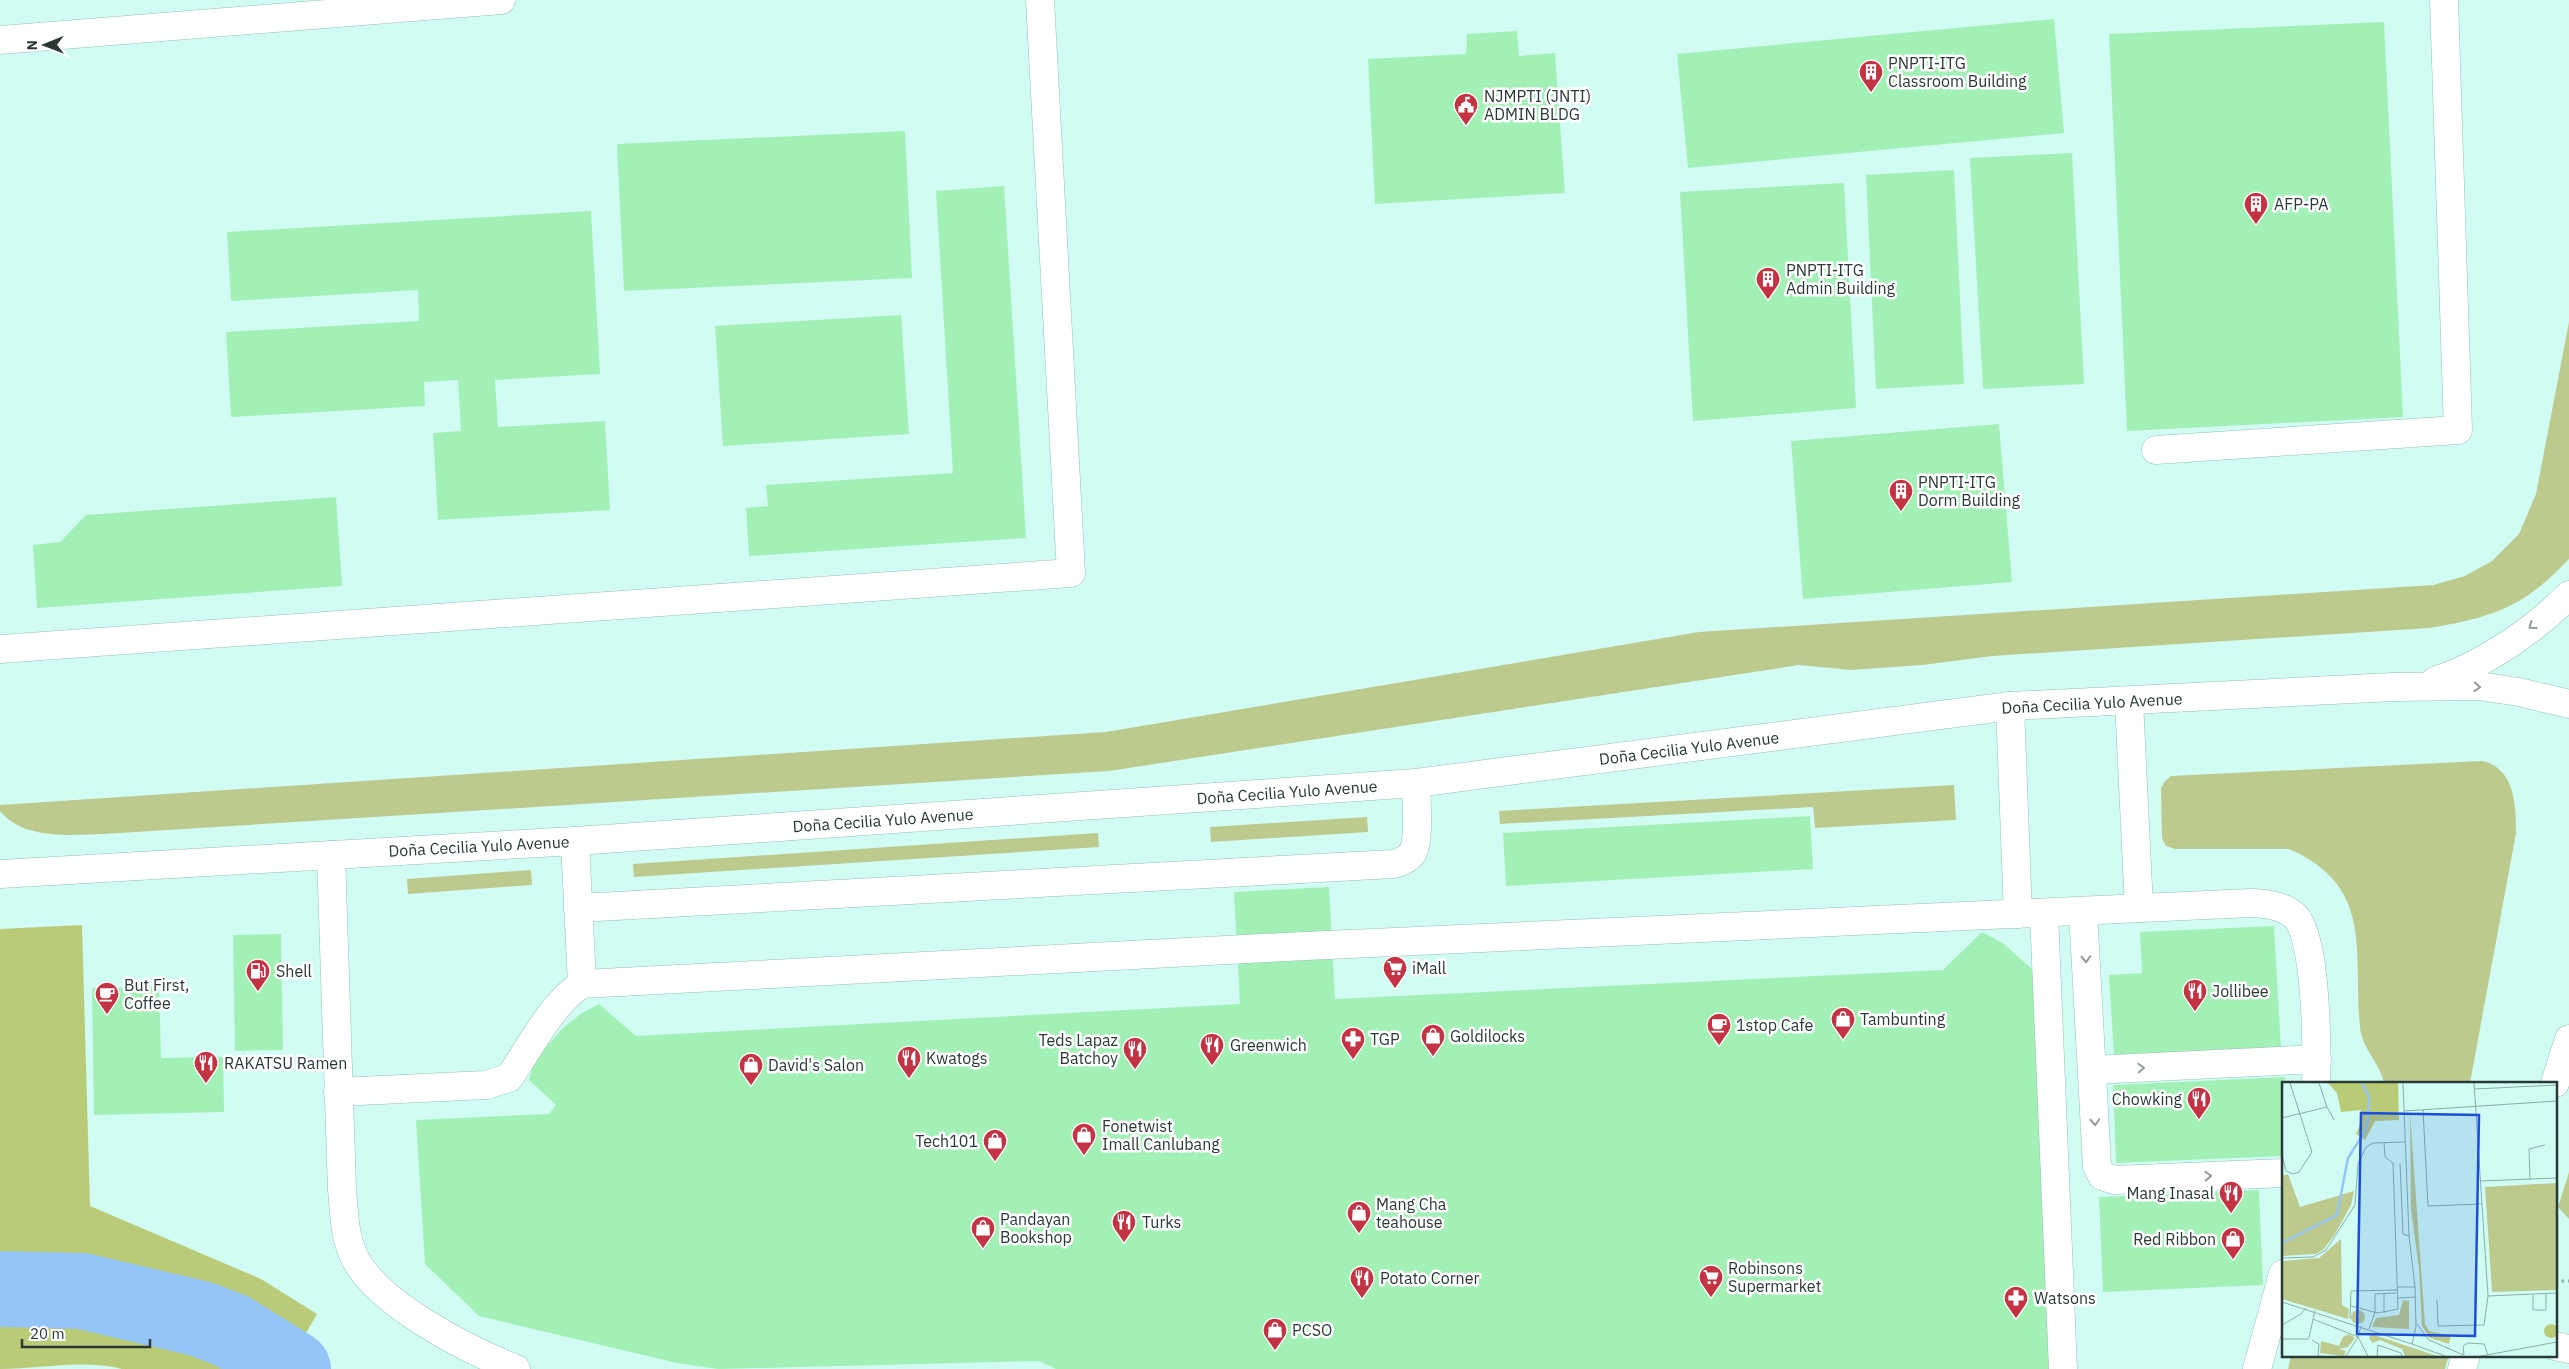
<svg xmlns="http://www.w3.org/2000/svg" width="2569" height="1369" font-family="'IBM Plex Sans',sans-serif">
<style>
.green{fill:#bdca8e}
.forest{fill:#bacb78}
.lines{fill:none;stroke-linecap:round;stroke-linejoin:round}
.river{stroke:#95c5f7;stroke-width:76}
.building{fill:#a3f0b6}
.minor-casing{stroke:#96c0ba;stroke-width:29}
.major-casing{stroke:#96c0ba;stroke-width:29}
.path{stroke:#8eafa9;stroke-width:3;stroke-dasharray:2.5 4;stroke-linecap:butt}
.minor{stroke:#fff;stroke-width:28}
.major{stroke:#fff;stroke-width:28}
.oneway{stroke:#949c9a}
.labels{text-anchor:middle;stroke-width:5;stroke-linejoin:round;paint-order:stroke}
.poi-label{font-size:16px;fill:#283936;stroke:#fff;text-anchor:start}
.street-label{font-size:16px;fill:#283936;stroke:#fff}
.inset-river{fill:none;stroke:#95c5f7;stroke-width:2.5}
.inset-road{fill:none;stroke:#8daea8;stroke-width:1}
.view{fill:#1d4ed8;fill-opacity:0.15;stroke:#1d4ed8;stroke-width:2.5}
.inset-edge{fill:none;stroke:#283936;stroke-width:2.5}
</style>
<rect width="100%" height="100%" fill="#d0fcf4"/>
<g class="green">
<path d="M2569 322V559C2523 608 2493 617 2429 628L1992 656 1922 665 1851 670 1799 665 1109 771 103 834C71 835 23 840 0 811V805L1106 732 1699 632 2433 585 2465 576 2492 561 2519 534 2536 494Z"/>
<path d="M2461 762C2469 762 2482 760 2489 763 2516 774 2516 810 2516 833L2470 1083H2384C2380 1063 2362 1049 2360 1027 2353 954 2375 886 2289 849H2175L2166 846 2162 838 2161 788 2165 781 2171 776Z"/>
<polygon points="1954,785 1956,820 1815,828 1813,807 1500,824 1499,811"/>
<polygon points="1367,817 1368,832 1211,842 1210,827"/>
<polygon points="1098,833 1099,847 634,877 633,864"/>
<polygon points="531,870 532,885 408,894 407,879"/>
<polygon points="2569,1172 2569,1219 2558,1207"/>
<polygon points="2291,1355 2449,1355 2445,1369 2288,1369"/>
</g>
<path class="forest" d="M82 925 90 1206 261 1279 317 1314 285 1369H122C83 1359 40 1369 0 1369V929Z"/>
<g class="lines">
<polyline class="river" points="0,1289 82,1291 201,1319 232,1331 293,1369"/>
</g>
<g class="building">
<polygon points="2054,19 2064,133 1688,168 1677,54"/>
<polygon points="2384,22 2403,417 2127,431 2109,34"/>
<polygon points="1517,31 1519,56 1555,53 1565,193 1375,204 1368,59 1466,54 1467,34"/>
<polygon points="905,131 912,278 624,291 617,144"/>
<polygon points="2072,153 2084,384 1983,389 1970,158"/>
<polygon points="1954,170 1964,384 1876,389 1866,175"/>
<polygon points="1844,183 1856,408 1693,421 1680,192"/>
<polygon points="1004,186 1026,538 749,556 746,508 768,506 766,485 953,473 936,191"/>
<polygon points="591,211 600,374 495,380 498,427 605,421 610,510 438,520 433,433 461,431 458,380 424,382 425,406 231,417 226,332 419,321 418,290 231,301 227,232"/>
<polygon points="901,315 909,434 723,446 715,326"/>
<polygon points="1999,424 2012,582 1803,599 1791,441"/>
<polygon points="336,497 342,586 37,608 33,545 60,542 86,515"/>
<polygon points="1810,816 1813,869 1506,886 1503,833"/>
<polygon points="1329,887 1335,999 1943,970 1982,932 2004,944 2034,971 2062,1010 2034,1039 2042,1053 2054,1369 1056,1369 1039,1361 718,1369 677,1363 479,1316 425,1264 416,1120 549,1114 556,1105 529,1080 533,1066 546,1047 564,1027 582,1013 599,1004 636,1036 1240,1004 1234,892"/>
<polygon points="2274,926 2281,1049 2114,1057 2109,975 2142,973 2140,932"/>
<polygon points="281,934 283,1050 235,1051 233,935"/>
<polygon points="159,987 161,1058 223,1057 224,1112 94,1115 92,988"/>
<polygon points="2285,1077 2285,1083 2283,1083 2283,1156 2116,1163 2113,1085"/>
<polygon points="2259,1190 2263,1285 2103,1292 2099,1197"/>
</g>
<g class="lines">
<defs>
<g id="minor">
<polyline points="0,40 501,0"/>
<polyline points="2156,450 2458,430 2444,0"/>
<polyline points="0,649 1071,573 1040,0"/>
<polyline points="2129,701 2139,908"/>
<polyline points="2010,706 2018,914"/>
<polyline points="575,841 582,984"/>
<path d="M331 855 342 1189C344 1210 344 1234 353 1254 373 1302 468 1350 516 1369"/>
<path d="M578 908 1393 864C1401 862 1409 859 1413 852 1420 837 1416 800 1416 783"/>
<polyline points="2083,911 2097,1166 2102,1176 2114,1180 2283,1173"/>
<polyline points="2044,913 2063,1369"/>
<polyline points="2092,1070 2317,1059"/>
<polyline points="2555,1083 2569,1039"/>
<path d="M338 1092 486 1085 509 1078C529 1049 552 1003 582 984L1284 947 2251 903C2266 904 2283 905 2295 916 2317 937 2317 1051 2316 1083"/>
<polyline points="2555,1346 2569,1349"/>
<polyline points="2257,1369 2283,1274"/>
<polyline points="2462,1369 2466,1355"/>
</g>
<g id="major">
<path d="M2435 681C2484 665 2533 631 2569 595"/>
<polyline points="0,874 575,841 1416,783 2010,706 2394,687 2479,686 2519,692 2569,704"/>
</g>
</defs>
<use href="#minor" class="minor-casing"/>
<use href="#major" class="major-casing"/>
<polyline class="path" points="2555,1281 2569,1281"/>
<use href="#minor" class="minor"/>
<use href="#major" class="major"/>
</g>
<defs><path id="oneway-chevron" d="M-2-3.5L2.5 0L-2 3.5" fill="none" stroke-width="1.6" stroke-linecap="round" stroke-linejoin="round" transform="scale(1.25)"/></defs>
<g class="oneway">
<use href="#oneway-chevron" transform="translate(2532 626) rotate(144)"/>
<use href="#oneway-chevron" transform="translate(2477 687) rotate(3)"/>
<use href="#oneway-chevron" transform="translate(2086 959) rotate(87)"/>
<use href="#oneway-chevron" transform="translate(2141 1068) rotate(-3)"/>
<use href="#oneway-chevron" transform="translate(2095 1122) rotate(87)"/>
<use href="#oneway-chevron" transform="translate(2208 1176) rotate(-2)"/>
</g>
<defs>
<symbol id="building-pin" viewBox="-11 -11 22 30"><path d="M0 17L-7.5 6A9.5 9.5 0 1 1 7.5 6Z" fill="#c33343" stroke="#fff"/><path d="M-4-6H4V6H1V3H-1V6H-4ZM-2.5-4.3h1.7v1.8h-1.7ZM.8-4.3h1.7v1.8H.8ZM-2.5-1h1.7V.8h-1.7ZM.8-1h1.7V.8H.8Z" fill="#fff"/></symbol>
<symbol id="civic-pin" viewBox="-11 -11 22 30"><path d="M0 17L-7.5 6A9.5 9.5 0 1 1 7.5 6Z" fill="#c33343" stroke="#fff"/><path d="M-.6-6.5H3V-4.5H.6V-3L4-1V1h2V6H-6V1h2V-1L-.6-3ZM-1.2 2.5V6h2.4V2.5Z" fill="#fff"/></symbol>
<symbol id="supermarket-pin" viewBox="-11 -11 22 30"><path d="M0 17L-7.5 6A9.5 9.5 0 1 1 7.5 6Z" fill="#c33343" stroke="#fff"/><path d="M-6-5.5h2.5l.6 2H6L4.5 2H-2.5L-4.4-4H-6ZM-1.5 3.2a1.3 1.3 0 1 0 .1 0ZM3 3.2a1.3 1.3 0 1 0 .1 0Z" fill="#fff"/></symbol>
<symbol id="fuel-pin" viewBox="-11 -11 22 30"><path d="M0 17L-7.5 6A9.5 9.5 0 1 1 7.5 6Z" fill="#c33343" stroke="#fff"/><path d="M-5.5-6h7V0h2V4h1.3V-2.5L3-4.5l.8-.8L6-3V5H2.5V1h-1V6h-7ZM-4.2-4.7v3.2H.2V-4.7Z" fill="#fff"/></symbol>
<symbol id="restaurant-pin" viewBox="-11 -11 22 30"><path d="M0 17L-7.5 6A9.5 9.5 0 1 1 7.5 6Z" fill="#c33343" stroke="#fff"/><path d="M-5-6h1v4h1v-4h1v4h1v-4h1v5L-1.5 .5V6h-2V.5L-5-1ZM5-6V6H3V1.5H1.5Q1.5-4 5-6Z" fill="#fff"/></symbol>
<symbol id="cafe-pin" viewBox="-11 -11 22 30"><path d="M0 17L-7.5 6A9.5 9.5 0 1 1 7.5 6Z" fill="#c33343" stroke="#fff"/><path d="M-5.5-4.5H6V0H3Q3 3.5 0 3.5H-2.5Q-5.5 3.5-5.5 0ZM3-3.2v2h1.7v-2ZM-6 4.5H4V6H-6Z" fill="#fff"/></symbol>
<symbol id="shop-pin" viewBox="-11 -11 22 30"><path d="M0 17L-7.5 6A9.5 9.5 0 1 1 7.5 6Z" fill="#c33343" stroke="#fff"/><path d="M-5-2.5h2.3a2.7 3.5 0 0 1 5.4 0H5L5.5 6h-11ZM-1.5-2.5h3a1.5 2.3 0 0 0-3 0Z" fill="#fff"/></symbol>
<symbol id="pharmacy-pin" viewBox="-11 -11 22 30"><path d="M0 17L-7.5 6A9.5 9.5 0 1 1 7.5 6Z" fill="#c33343" stroke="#fff"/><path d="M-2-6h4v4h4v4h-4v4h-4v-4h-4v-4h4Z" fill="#fff"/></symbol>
</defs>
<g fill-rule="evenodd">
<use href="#building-pin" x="1857" y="58" width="28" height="38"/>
<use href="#civic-pin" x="1452" y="91" width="28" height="38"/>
<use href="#building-pin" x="2242" y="190" width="28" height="38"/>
<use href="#building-pin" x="1754" y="265" width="28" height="38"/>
<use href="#building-pin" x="1887" y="477" width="28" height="38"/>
<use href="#supermarket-pin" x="1381" y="954" width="28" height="38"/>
<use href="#fuel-pin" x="244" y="957" width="28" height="38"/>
<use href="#restaurant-pin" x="2181" y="977" width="28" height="38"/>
<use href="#cafe-pin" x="93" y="980" width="28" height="38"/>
<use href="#shop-pin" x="1829" y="1005" width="28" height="38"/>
<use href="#cafe-pin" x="1705" y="1011" width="28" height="38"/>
<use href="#shop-pin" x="1419" y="1022" width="28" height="38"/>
<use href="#pharmacy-pin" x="1339" y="1025" width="28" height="38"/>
<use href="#restaurant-pin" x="1198" y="1031" width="28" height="38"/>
<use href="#restaurant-pin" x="1121" y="1035" width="28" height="38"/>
<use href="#restaurant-pin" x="895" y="1044" width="28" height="38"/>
<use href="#restaurant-pin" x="192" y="1049" width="28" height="38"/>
<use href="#shop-pin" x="737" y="1051" width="28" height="38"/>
<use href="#restaurant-pin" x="2185" y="1085" width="28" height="38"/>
<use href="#shop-pin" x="1070" y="1121" width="28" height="38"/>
<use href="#shop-pin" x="981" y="1127" width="28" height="38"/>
<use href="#restaurant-pin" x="2217" y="1179" width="28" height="38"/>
<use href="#shop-pin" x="1345" y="1199" width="28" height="38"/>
<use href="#restaurant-pin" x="1110" y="1208" width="28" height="38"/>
<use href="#shop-pin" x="969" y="1214" width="28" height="38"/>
<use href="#shop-pin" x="2219" y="1225" width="28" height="38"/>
<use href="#supermarket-pin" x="1697" y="1263" width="28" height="38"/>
<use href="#restaurant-pin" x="1348" y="1264" width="28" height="38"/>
<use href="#pharmacy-pin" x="2002" y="1284" width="28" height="38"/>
<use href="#shop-pin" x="1261" y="1316" width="28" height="38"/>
</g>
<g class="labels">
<g class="poi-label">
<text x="1888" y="69">PNPTI-ITG<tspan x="1888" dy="18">Classroom Building</tspan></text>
<text x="1484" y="102">NJMPTI (JNTI)<tspan x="1484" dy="18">ADMIN BLDG</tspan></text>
<text x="2274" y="210">AFP-PA</text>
<text x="1786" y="276">PNPTI-ITG<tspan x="1786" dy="18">Admin Building</tspan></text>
<text x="1918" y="488">PNPTI-ITG<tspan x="1918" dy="18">Dorm Building</tspan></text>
<text x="1412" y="974">iMall</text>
<text x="276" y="977">Shell</text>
<text x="124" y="991">But First,<tspan x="124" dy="18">Coffee</tspan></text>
<text x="2212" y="997">Jollibee</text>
<text x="1860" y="1025">Tambunting</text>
<text x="1736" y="1031">1stop Cafe</text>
<text x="1450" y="1042">Goldilocks</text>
<text x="1370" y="1045">TGP</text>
<text x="1118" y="1046" text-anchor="end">Teds Lapaz<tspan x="1118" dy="18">Batchoy</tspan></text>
<text x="1230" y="1051">Greenwich</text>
<text x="926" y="1064">Kwatogs</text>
<text x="224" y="1069">RAKATSU Ramen</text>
<text x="768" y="1071">David's Salon</text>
<text x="2182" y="1105" text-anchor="end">Chowking</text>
<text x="1102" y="1132">Fonetwist<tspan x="1102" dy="18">Imall Canlubang</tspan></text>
<text x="978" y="1147" text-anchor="end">Tech101</text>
<text x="2214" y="1199" text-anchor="end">Mang Inasal</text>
<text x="1376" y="1210">Mang Cha<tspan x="1376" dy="18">teahouse</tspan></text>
<text x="1000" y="1225">Pandayan<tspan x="1000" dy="18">Bookshop</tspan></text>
<text x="1142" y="1228">Turks</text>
<text x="2216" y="1245" text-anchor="end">Red Ribbon</text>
<text x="1728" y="1274">Robinsons<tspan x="1728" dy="18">Supermarket</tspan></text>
<text x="1380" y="1284">Potato Corner</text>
<text x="2034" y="1304">Watsons</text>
<text x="1292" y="1336">PCSO</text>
</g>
<g class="street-label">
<text transform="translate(2092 703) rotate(-3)" y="6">Doña Cecilia Yulo Avenue</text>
<text transform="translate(1689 748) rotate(-7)" y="6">Doña Cecilia Yulo Avenue</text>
<text transform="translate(1287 792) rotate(-4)" y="6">Doña Cecilia Yulo Avenue</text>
<text transform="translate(883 820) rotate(-4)" y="6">Doña Cecilia Yulo Avenue</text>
<text transform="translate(479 846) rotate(-3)" y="6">Doña Cecilia Yulo Avenue</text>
</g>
</g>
<g transform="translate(2282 1082)">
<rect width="275" height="275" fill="#d0fcf4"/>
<path d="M128 31 143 242 147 249 169 254 167 262 148 256 140 244 137 187 129 127ZM6 92 18 125 72 109 69 123 53 152 42 167 34 172 0 174V94ZM275 101V208L210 210 203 105ZM59 157 60 223 67 227 66 237 0 217V179L37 176ZM121 218 127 219V247L90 245 94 236 117 233ZM69 235a7 7 0 1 1 14 0a7 7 0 1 1-14 0ZM67 252 73 256 66 265 57 267 64 269 62 274 38 271 39 259 57 264 61 255ZM89 252 155 274H123L120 267 98 258 90 261 87 255Z" fill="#bdca8e"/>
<path d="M46 1H116L117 38 93 39 83 58 74 52 79 40V28L59 30 55 11ZM262 249a7 7 0 1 1 14 0a7 7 0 1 1-14 0Z" fill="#bacb78"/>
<path class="inset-river" d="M0 161 55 133 66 76 82 51 86 38 87 15 80 1"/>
<path class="inset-road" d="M37 1 45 25M121 1 127 154 133 205 134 245 130 262 163 274M193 7 275 3M141 28 146 124 200 122M122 29 275 19M0 36 45 25 52 38M0 73 4 89 11 92 17 90 30 70 8 1M118 81 121 152 127 154M248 98 247 67 263 63M198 99 275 96M0 176 31 175 44 168 73 123 76 82 84 65 91 61 123 60M115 205H133M102 212V231M251 213V228H264V212M206 214 275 211M116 216 134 215M155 218 156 244 202 243 206 214 192 1M0 220 130 262M69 224 96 231 116 227 111 81 103 75 102 60M31 237 76 255 79 244M68 237 69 209 115 208M135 242 147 258 168 267M0 243 19 232 24 226M87 247 93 230V212L114 211M27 256 33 228M0 257H27M30 258 37 262 36 274M165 266 182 273M182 273 181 264 186 261 202 262 206 273M64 274 76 255 86 274M95 274 96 263 119 271 120 274M199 274 275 260"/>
<path class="view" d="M79 31 197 33 193 254 75 252Z"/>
<rect width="275" height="275" class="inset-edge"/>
</g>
<g transform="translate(45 45) rotate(269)" stroke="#ffffff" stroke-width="4" paint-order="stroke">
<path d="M0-4L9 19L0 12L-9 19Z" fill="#283936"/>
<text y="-8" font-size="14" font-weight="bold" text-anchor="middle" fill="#283936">N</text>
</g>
<path d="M22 1339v8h128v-8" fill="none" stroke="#283936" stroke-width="2.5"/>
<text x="30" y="1339" font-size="15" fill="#283936" stroke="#ffffff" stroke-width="4" paint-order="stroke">20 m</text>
</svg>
